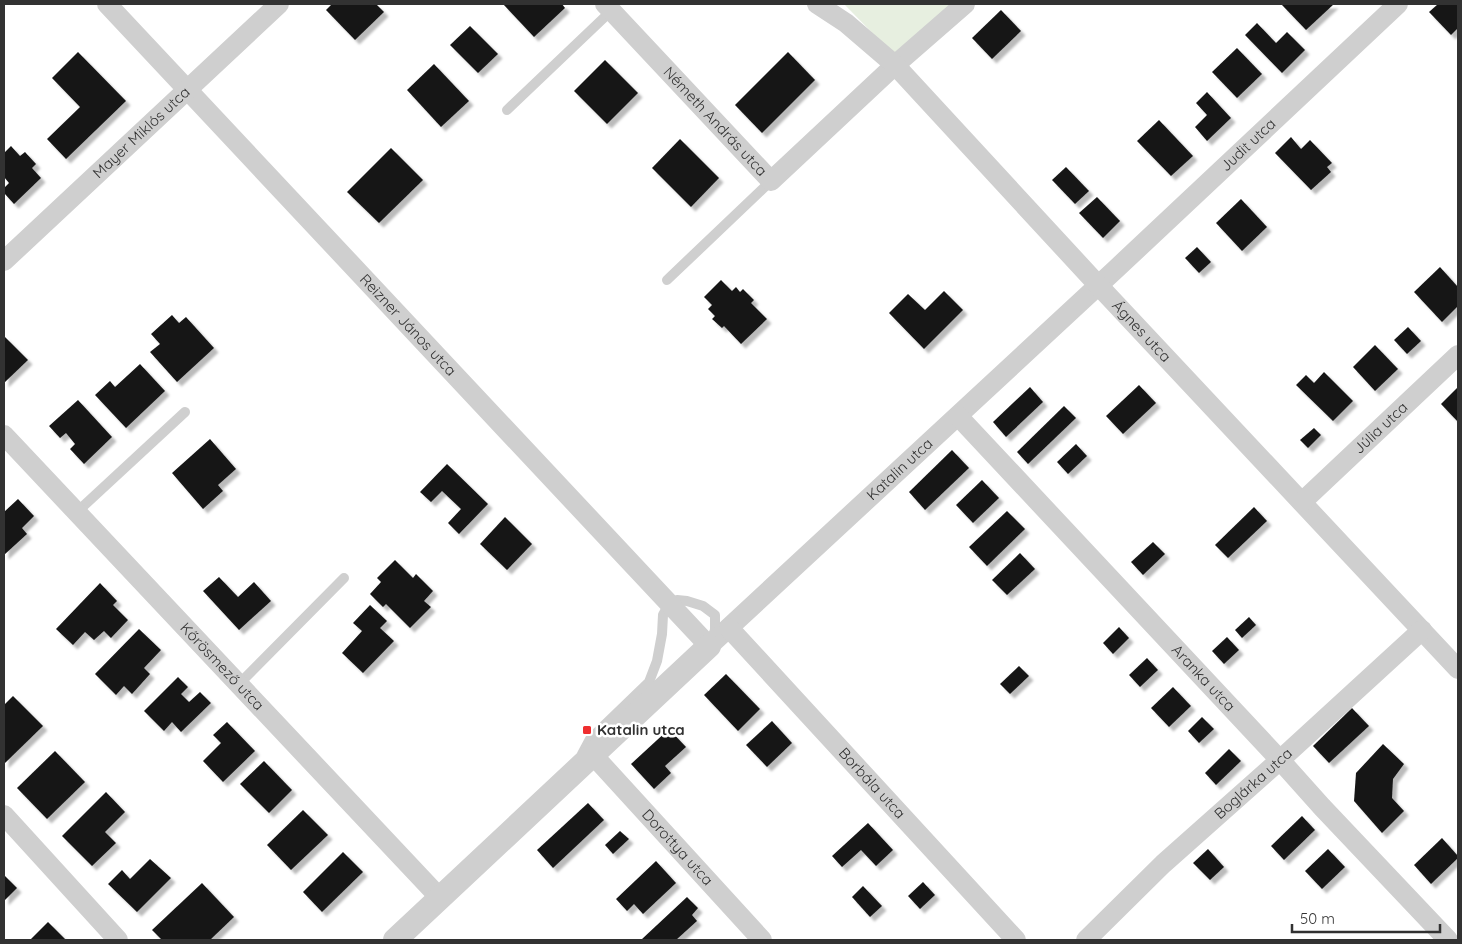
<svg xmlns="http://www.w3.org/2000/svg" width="1462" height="944" font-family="Quicksand,sans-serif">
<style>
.green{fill:#e7efe0}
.building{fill:#191919;filter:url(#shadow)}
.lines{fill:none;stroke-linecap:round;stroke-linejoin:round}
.service{stroke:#cfcfcf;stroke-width:10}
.minor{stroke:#cfcfcf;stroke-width:20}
.tertiary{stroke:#cfcfcf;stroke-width:24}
.poi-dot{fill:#ef2e2f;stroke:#fff;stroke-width:2}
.labels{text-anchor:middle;stroke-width:5;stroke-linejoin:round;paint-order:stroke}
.street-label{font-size:15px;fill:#323232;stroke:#fff}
.poi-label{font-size:15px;font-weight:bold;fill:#323232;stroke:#fff;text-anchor:start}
</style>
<defs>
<filter id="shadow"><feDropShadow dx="4.5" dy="4.5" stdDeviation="1" flood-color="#0004"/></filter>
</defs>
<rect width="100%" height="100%" fill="#fff"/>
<polygon class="green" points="844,4 954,4 896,57"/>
<g class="building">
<polygon points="332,4 376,4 384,12 355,40 326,10"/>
<polygon points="503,4 562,4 565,8 534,37"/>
<polygon points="1283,4 1334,4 1306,30 1282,5"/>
<polygon points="1438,4 1458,4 1458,28 1451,35 1429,12"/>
<polygon points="1001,10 1021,31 992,59 972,38"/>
<polygon points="1257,23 1276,43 1287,32 1305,50 1282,73 1245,35"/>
<polygon points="470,26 498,54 478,73 450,45"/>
<polygon points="1237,48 1262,74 1237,98 1212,72"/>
<polygon points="78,52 126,101 66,159 47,139 80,107 52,78"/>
<polygon points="788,52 815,80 762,133 735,105"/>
<polygon points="605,60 638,93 607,124 574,91"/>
<polygon points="434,64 469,101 441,127 407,90"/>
<polygon points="1207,92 1231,118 1207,141 1195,127 1207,115 1196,103"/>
<polygon points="1159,120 1193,156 1171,176 1137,141"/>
<polygon points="1291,137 1301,149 1310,140 1332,163 1327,167 1331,172 1311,190 1275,153"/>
<polygon points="680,139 719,178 691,207 652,168"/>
<polygon points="11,146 20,156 25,152 36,164 32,168 41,178 14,204 4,193 4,188 9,183 4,177 4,153"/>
<polygon points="391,148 423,180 379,223 347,192"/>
<polygon points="1066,167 1089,191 1075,204 1052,180"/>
<polygon points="1097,197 1120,221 1103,238 1079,213"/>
<polygon points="1241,199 1267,227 1242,251 1216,223"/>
<polygon points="1197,247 1211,262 1199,273 1185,258"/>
<polygon points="1440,267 1458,287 1458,306 1442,322 1414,292"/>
<polygon points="721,280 732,291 736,287 740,292 743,289 754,300 751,303 767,319 741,344 724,326 722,328 712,319 715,316 708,309 712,305 704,297"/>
<polygon points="944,291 963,310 924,349 889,313 908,294 925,310"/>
<polygon points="172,315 179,323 186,317 214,348 177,382 150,352 160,344 151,334"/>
<polygon points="1408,327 1421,341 1407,354 1394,340"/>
<polygon points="4,336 28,360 4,383"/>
<polygon points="1375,345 1398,369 1375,391 1353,367"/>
<polygon points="140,364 165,391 126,428 95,395 110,381 115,387"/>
<polygon points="1324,372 1353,401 1333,421 1296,385 1306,375 1314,383"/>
<polygon points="1139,385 1156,403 1123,434 1106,416"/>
<polygon points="1030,387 1043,402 1006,437 993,422"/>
<polygon points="1458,387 1458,422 1441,404"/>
<polygon points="78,400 112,437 84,464 70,449 75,444 66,433 60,438 49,426"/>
<polygon points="1064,406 1076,418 1028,464 1017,452"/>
<polygon points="1314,428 1321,435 1308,448 1300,440"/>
<polygon points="210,439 236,469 218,485 223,491 203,509 172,473"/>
<polygon points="1076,444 1087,456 1068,474 1057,462"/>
<polygon points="952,450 969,468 925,510 909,492"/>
<polygon points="447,464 488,504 459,534 448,523 461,509 442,491 431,502 420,492"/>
<polygon points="982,480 999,498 973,523 956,505"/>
<polygon points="18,499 34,516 22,528 27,534 4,555 4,512"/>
<polygon points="1254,507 1267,521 1228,558 1215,545"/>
<polygon points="1007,511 1025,529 987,566 969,547"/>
<polygon points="505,517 532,544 507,570 480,544"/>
<polygon points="1153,542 1165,554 1143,575 1131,562"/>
<polygon points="1020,553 1035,569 1007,595 992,580"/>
<polygon points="395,560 413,578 416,574 433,591 424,601 431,607 410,628 386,604 383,607 370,594 381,582 377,578"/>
<polygon points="219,577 238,597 254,582 271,601 239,630 203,591"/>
<polygon points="100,583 117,601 113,605 128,620 111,638 104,631 94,640 85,632 73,645 56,629"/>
<polygon points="370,605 387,621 380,628 394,641 363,673 342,653 362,631 353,623"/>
<polygon points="1249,617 1256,625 1242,638 1235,630"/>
<polygon points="1119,627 1129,638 1113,654 1103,643"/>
<polygon points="139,629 161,650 144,668 150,674 132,694 124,686 116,695 95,674"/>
<polygon points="1227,637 1239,650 1224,664 1212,651"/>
<polygon points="1147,658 1158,670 1140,687 1129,675"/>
<polygon points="1019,666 1029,676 1010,694 1000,684"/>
<polygon points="726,674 760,709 738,731 704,695"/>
<polygon points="178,677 188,687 181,694 189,702 200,692 211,703 181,732 172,722 164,731 144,711"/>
<polygon points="1173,687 1191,706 1169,727 1151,708"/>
<polygon points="13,696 43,726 4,764 4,705"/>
<polygon points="1352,708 1369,726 1329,763 1313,746"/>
<polygon points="1202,717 1214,729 1199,743 1188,731"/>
<polygon points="772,721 792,743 767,767 746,745"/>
<polygon points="227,722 255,751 223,782 203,761 221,743 213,735"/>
<polygon points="669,729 686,747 665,766 671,773 654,789 631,764"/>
<polygon points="1383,744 1404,764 1393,779 1392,798 1404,811 1382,833 1354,801 1356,773"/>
<polygon points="1229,749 1241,761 1216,785 1205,773"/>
<polygon points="55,751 85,782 47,819 17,788"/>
<polygon points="264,761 292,790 269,813 240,784"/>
<polygon points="106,792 125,812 105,832 116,843 92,866 62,836"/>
<polygon points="588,803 604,820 553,868 537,850"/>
<polygon points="303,810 328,835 291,870 267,845"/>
<polygon points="1302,816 1315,830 1284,860 1271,846"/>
<polygon points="868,823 893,850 876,866 861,850 842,867 832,856"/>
<polygon points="620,831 629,839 613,854 605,845"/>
<polygon points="1442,838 1458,856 1458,858 1431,884 1414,865"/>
<polygon points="1208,849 1224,867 1210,880 1193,863"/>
<polygon points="1328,849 1345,867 1322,889 1305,871"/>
<polygon points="343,852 363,872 322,912 303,892"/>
<polygon points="150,859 171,878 137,912 108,884 122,870 130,879"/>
<polygon points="656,861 676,883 643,914 634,904 627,911 616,899"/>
<polygon points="4,875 17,888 4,901"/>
<polygon points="923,882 935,895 920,909 908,896"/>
<polygon points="202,883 234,917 210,940 162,940 152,930"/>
<polygon points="863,886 882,906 870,917 852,897"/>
<polygon points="687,897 698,908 692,915 697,921 676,940 643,940 642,939"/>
<polygon points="48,922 66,940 30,940"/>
</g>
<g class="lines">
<g class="service">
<polyline points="507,110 611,11"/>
<polyline points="667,280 771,181"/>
<polyline points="77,512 185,412"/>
<polyline points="239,684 344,578"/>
<polyline points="582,754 590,739 649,682 657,661 662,634 663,615 669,604 677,600 687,601 703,606 715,615 715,630 712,638"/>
</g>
<g class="minor">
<path id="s1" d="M107 4 709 646 1116 269 1398 4"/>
<path id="s2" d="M605 4 771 181 895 65 965 4"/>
<path id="s3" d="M817 4 846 23 895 65 1098 285 1458 669"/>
<path id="s4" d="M4 261 279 4"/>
<path id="s5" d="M958 416 1280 760 1322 807 1448 940"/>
<path id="s6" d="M4 435 440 898"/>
<path id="s7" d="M1302 502 1458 355"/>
<path id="s8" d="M729 628 1016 940"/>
<path id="s9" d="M593 755 762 940"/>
<polyline points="4,815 118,940"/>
<path id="s10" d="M1086 940 1163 864 1280 760 1422 630"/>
</g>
<polyline class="tertiary" points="395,940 709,646"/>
</g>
<rect class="poi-dot" x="582" y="725" width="10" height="10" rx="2.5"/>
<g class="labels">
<g class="street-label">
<text dy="5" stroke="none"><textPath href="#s2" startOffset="161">Németh András utca</textPath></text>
<text dy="5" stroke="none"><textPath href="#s4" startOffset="188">Mayer Miklós utca</textPath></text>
<text dy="5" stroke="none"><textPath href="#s1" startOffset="1616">Judit utca</textPath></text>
<text dy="5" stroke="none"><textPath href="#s1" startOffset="440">Reizner János utca</textPath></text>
<text dy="5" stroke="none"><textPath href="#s3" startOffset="462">Ágnes utca</textPath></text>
<text dy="5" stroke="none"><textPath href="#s7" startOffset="108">Júlia utca</textPath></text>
<text dy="5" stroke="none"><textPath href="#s1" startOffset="1140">Katalin utca</textPath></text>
<text dy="5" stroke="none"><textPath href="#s6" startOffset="318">Kőrösmező utca</textPath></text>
<text dy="5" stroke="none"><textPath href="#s5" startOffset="359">Aranka utca</textPath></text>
<text dy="5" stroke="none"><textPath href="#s8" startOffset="211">Borbála utca</textPath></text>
<text dy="5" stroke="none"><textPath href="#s10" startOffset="229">Boglárka utca</textPath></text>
<text dy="5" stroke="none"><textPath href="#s9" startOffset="125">Dorottya utca</textPath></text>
</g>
<g class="poi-label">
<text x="597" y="735">Katalin utca</text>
</g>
</g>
<rect width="1462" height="944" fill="none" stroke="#323232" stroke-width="10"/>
<path d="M1292 924v8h148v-8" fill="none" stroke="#323232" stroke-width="2.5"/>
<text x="1300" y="924" font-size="15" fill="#323232" stroke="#ffffff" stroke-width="4" paint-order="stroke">50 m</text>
</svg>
